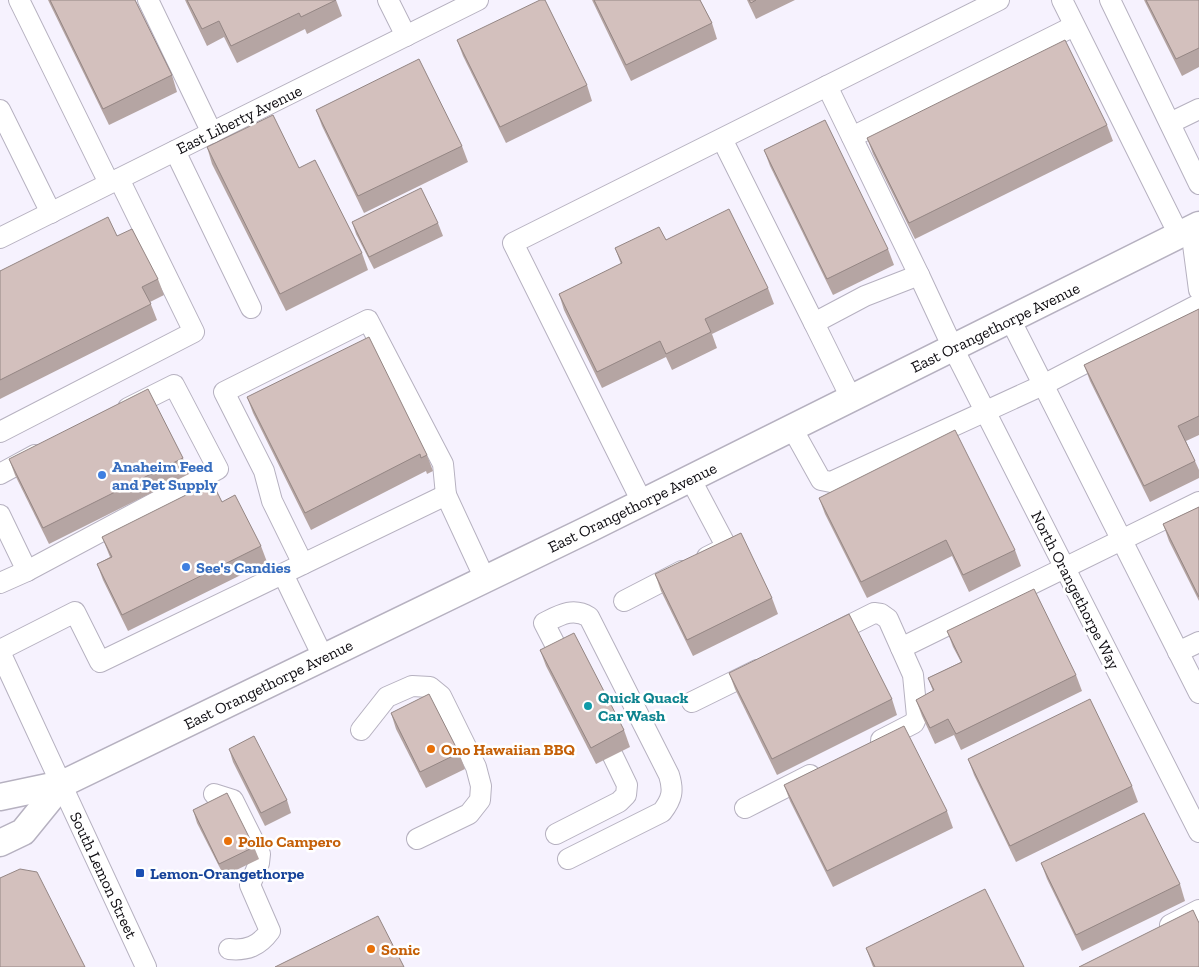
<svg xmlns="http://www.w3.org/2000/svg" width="1199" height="967" font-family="'Zilla Slab',serif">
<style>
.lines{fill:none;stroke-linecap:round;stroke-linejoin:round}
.minor-casing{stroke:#b6b1c0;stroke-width:22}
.major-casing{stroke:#b6b1c0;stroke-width:29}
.minor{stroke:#fff;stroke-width:20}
.major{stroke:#fff;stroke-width:26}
.wall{fill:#b5a5a3}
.building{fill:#d3c0bd;stroke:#948684}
.shop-dot{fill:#3f7fe0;stroke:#fff;stroke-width:2}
.culture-dot{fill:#0f9aa8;stroke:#fff;stroke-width:2}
.food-dot{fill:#e8710a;stroke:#fff;stroke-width:2}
.transit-dot{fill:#1a4fb4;stroke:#fff;stroke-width:2}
.labels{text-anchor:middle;stroke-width:5;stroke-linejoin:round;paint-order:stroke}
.street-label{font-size:16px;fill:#0c0a0f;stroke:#fff}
.shop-label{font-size:16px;font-weight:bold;fill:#366cbe;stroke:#fff;text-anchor:start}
.culture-label{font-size:16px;font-weight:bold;fill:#0d838f;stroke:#fff;text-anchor:start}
.food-label{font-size:16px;font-weight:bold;fill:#c56008;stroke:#fff;text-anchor:start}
.transit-label{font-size:16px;font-weight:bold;fill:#164399;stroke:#fff;text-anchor:start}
</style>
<rect width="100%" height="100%" fill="#f6f2fe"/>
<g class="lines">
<defs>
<g id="minor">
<polyline points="19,0 109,183"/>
<polyline points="148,0 212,133"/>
<polyline points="388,0 406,36"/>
<polyline points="1062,0 1179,235"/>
<polyline points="1110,0 1199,184"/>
<polyline points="827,86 919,275"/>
<polyline points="0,110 51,213"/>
<polyline points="1170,123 1199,109"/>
<polyline points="852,137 1074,26"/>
<polyline points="722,139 814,323"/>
<polyline points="175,151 251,308"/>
<polyline points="1191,229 1199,290"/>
<polyline points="0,238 478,0"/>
<polyline points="1010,319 1199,693"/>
<polyline points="851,398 814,323 865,296 919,275 953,348 1199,832"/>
<polyline points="792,428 821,480 831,482 1043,385 1199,304"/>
<polyline points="0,432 194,332 119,179"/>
<polyline points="0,474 35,455"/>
<polyline points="690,478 725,544 725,548 707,557"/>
<polyline points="642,502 513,243 999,0"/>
<polyline points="0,515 27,571 0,583"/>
<polyline points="303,564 272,501 264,471 224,392 368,320 443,464 446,495"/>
<polyline points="27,571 218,469 174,385 128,408"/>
<polyline points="283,574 323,657"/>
<polyline points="624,601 682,571"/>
<polyline points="830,635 874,613 881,614 888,619 913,675 917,716 914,723 881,740"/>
<polyline points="901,648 1199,502"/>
<polyline points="0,650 75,612 100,662 446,495 485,579"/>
<polyline points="0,652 146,967"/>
<polyline points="1178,652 1199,642"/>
<path d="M562 658 544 623C560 615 573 607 589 617L669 775C674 791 672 799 662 812L568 859"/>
<polyline points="692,702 757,670"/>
<polyline points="361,730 387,697 412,686 430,687 441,696 476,767 481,786 480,800 469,814 417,839"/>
<path d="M214 794 233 800 260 854 259 863 250 885 270 931C259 946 247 951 229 949"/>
<polyline points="745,808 810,775"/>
<polyline points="556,834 619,802 626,795 627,785 613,756"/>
<polyline points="1170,925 1199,910"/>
</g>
<g id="major">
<polyline points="0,797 62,784 589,529 1199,225"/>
<polyline points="0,843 23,832 62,784"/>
</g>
</defs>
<use href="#minor" class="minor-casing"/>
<use href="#major" class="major-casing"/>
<use href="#minor" class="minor"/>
<use href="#major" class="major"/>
</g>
<g class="wall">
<polygon points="48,0 135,0 172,75 177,92 109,125"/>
<polygon points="185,0 336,0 342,16 307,34 305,29 237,63 224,37 207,46"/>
<polygon points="592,0 700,0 712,23 717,39 631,81"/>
<polygon points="747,0 795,0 756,19"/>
<polygon points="1144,0 1199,0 1199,67 1182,76"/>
<polygon points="457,40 587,85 592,101 506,143 463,56"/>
<polygon points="316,110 462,146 468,162 364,213 322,126"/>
<polygon points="1107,125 1113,141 915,239 873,154 867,138"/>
<polygon points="207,147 299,168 362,253 368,270 286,311 212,164"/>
<polygon points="764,150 888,249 894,265 833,295 770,166"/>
<polygon points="352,222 438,223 443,236 374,269 356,234"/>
<polygon points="117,236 158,279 164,295 150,302 157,320 0,399 0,271"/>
<polygon points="666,240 768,288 774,304 712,334 717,348 672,370 666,357 602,388 564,310 559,294 621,264 615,248"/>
<polygon points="1199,309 1199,435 1186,441 1195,461 1199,470 1199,478 1150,502 1090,381 1084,365"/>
<polygon points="247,397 427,455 433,471 427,474 426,471 311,530 253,413"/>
<polygon points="183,458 189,474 49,544 15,475 9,459"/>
<polygon points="819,498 1015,550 1021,566 969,592 952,556 867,598 825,514"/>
<polygon points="222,502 261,546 267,562 128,631 103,580 97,564 110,557 102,537"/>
<polygon points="1199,507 1199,601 1169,541 1163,524"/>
<polygon points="655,574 772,598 778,614 693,656 661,591"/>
<polygon points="947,631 1076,675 1082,691 961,750 954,735 935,744 922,716 916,700 933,691 928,678 961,662 953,647"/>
<polygon points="540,650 624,730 630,747 596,764 546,666"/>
<polygon points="729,673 892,699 897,715 777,775 735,689"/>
<polygon points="391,713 459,753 465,769 426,788 396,729"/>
<polygon points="229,749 287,800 291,813 265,826 233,762"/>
<polygon points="968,759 1132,786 1138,802 1016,862 974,775"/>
<polygon points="784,785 947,811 953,828 833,887 790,801"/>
<polygon points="193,810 254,847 259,859 224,876 197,823"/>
<polygon points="1041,863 1180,884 1185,901 1082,951 1047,879"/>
<polygon points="866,948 1024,967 873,967"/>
</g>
<g class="building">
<polygon points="50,0 135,0 172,75 103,109"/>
<polygon points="187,0 336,0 301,17 299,13 231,46 219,21 202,29"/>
<polygon points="540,0 545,0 587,85 500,127 457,40"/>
<polygon points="594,0 700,0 712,23 626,65"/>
<polygon points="749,0 756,0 751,3"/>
<polygon points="1146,0 1199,0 1199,48 1176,59"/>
<polygon points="1065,40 1107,125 909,223 867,138"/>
<polygon points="419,59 462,146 358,196 316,110"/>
<polygon points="273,115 299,168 315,160 362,253 280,294 207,147"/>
<polygon points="825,120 888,249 827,279 764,150"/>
<polygon points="421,188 438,223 369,257 352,222"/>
<polygon points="729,209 768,288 705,319 711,332 666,354 660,341 597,372 559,294 622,263 615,248 659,227 666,240"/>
<polygon points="108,217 117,236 132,229 158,279 142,287 151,304 0,380 0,271"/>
<polygon points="1199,309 1199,416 1178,426 1195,461 1144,486 1084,365"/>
<polygon points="369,337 427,455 421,458 420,454 305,513 247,397"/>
<polygon points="148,389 183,458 43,528 9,459"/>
<polygon points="955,430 1015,550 963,575 946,540 861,582 819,498"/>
<polygon points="212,482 222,502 235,495 261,546 122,615 97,564 112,557 102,537"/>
<polygon points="1199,507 1199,597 1163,524"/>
<polygon points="741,533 772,598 687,640 655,574"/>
<polygon points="1034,589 1076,675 956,734 948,719 930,728 916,700 934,690 928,678 962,662 947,631"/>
<polygon points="849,614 892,699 772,759 729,673"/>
<polygon points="574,633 624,730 591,748 540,650"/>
<polygon points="429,694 459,753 420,772 391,713"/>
<polygon points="1090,699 1132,786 1010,846 968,759"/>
<polygon points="904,726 947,811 827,871 784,785"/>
<polygon points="254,736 287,800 261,813 229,749"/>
<polygon points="227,793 254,847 219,864 193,810"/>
<polygon points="1144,813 1180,884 1076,935 1041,863"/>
<polygon points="20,869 37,872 85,967 0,967 0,878"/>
<polygon points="985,889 1024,967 875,967 866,948"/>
<polygon points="1193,910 1199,923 1199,967 1079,967"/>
<polygon points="378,916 404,967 275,967"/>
</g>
<g class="shop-dot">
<circle cx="102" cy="475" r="5"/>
<circle cx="186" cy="567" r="5"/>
</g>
<circle class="culture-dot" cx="588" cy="706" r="5"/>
<g class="food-dot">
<circle cx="431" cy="749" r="5"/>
<circle cx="228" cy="841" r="5"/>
<circle cx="371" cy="949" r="5"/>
</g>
<rect class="transit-dot" x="135" y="868" width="10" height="10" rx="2.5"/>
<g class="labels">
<g class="street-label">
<text transform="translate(239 119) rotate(-26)" y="6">East Liberty Avenue</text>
<text transform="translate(995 327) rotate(-26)" y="6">East Orangethorpe Avenue</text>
<text transform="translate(632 507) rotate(-26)" y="6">East Orangethorpe Avenue</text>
<text transform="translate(1076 590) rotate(63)" y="6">North Orangethorpe Way</text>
<text transform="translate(268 684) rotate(-26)" y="6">East Orangethorpe Avenue</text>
<text transform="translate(104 875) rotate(65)" y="6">South Lemon Street</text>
</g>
<g class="shop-label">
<text x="112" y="472">Anaheim Feed<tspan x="112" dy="18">and Pet Supply</tspan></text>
<text x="196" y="573">See's Candies</text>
</g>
<g class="culture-label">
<text x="598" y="703">Quick Quack<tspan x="598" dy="18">Car Wash</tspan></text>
</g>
<g class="food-label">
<text x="441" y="755">Ono Hawaiian BBQ</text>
<text x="238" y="847">Pollo Campero</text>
<text x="381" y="955">Sonic</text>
</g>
<g class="transit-label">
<text x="150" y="879">Lemon-Orangethorpe</text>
</g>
</g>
</svg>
